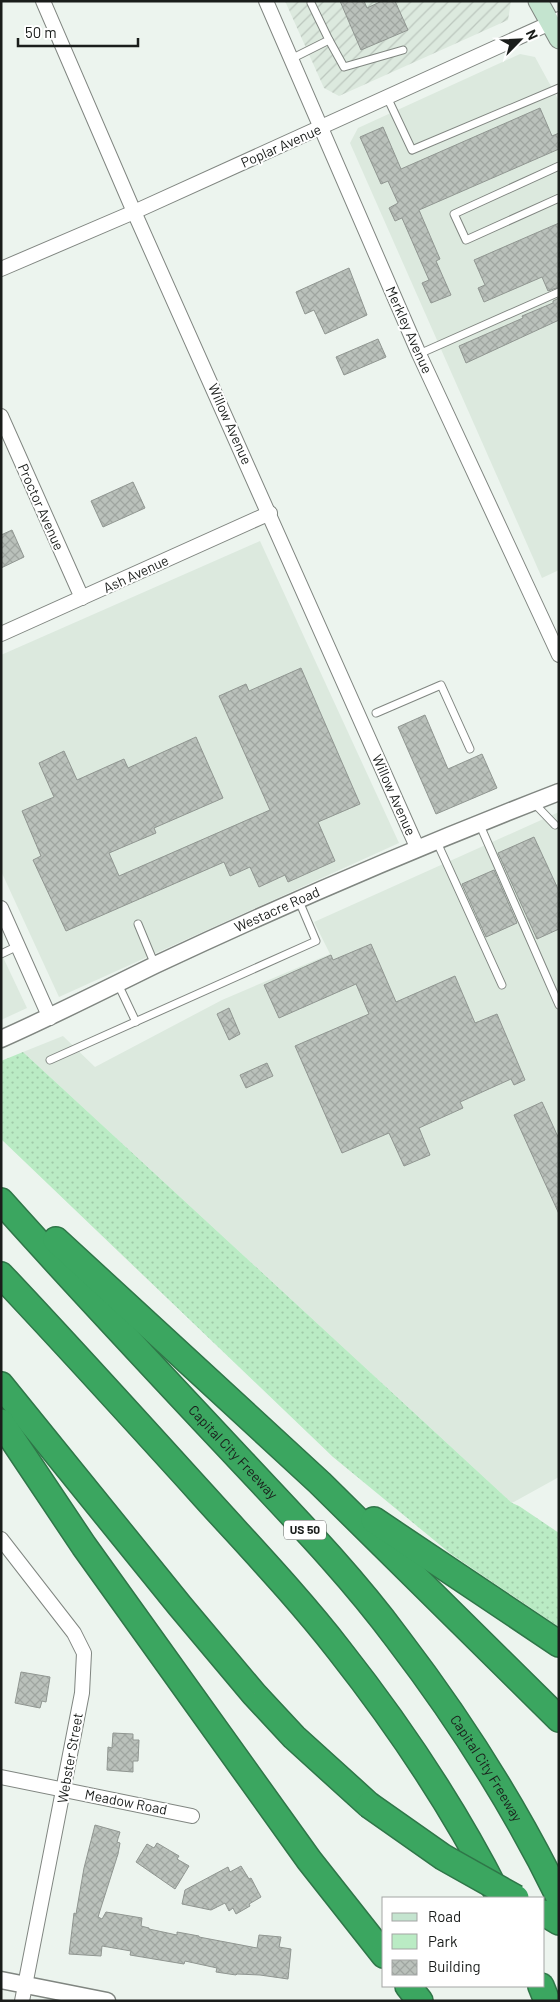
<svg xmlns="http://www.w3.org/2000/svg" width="560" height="2002" font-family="Barlow,sans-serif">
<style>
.built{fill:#dce9de}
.industrial{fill:url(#industrial-furrows)}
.green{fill:url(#green-dots)}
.building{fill:url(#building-cross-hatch);stroke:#909691}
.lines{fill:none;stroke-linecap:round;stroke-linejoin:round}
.service-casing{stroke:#808681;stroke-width:9}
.minor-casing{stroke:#808681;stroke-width:16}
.tertiary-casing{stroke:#808681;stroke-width:19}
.secondary-casing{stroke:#808681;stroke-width:21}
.motorway-casing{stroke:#2f7648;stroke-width:28}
.service{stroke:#fff;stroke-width:7}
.minor{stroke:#fff;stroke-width:14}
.tertiary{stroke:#fff;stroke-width:16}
.secondary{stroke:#c4e4cf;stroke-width:19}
.motorway{stroke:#3ba660;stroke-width:25}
.motorway-bridge-casing{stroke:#2f7648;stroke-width:28;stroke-linecap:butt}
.motorway-bridge{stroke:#3ba660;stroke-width:25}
.labels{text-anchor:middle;stroke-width:4;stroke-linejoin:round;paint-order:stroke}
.shield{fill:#fff;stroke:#5f615f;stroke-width:1}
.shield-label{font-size:12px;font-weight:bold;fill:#1a1d1b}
.street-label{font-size:14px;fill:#1a1d1b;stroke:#fff}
</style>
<defs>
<pattern id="industrial-furrows" width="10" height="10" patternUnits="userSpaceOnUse" patternTransform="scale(1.25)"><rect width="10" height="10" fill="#dce9de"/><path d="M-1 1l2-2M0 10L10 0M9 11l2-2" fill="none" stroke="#bcc7be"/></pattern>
<pattern id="green-dots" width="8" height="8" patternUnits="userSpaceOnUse" patternTransform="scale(1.25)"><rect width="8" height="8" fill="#baebc4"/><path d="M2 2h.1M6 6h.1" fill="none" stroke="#9fc9a8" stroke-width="1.8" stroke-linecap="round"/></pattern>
<pattern id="building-cross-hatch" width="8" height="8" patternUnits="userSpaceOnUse" patternTransform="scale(1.25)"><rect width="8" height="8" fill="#bac1bb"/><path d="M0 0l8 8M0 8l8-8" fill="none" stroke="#9fa5a0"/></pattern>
</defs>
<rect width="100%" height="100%" fill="#ecf4ee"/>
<g class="built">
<polygon points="520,54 535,57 559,101 559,570 542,578 350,143 358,128"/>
<polygon points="260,541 399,843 59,997 1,871 1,655"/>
<polygon points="559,812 559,1477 512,1503 23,1052 63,1036 95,1067 222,1000 330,954 314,922"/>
<polygon points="1,953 27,1008 1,1020"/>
</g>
<polygon class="industrial" points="285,1 511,1 508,20 339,96 324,88"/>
<polygon class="green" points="23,1052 512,1503 519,1506 559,1533 559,1627 451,1554 333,1457 1,1139 1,1061"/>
<g class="building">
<polygon points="340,1 364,1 367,8 382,1 395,1 408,30 361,50"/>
<polygon points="540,108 552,136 559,133 559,149 419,210 440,259 436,261 451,295 431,303 422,283 429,280 402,218 395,221 389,208 398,203 388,181 381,184 360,137 383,127 401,169"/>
<polygon points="559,223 559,287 548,291 542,277 484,302 478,288 485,285 474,260"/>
<polygon points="349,268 367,315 325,334 314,310 305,314 296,292"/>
<polygon points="559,298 559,320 466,363 459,346 523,318 522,316 553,303 553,301"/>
<polygon points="378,339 386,357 344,375 336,357"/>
<polygon points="133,482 145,508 103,527 91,501"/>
<polygon points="12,530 24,557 1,568 1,535"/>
<polygon points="301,668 360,804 318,822 335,861 288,882 285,875 259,887 250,867 230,876 224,862 66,931 33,860 41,856 22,811 54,797 39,763 64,751 77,780 124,759 128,768 196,737 223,798 154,828 156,833 109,853 119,876 270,810 219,696 246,684 249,691"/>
<polygon points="425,715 448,769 482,754 497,788 436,814 398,727"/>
<polygon points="534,837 559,891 559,929 537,939 498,853"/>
<polygon points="494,870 517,923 486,937 462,884"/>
<polygon points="371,944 396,1002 455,976 475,1023 497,1014 525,1080 514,1085 511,1079 460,1102 463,1108 419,1128 430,1155 404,1166 389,1133 342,1153 295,1046 369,1014 356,984 279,1018 264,985 331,955 333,960"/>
<polygon points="229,1008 240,1034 229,1040 217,1014"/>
<polygon points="267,1063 273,1076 246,1088 240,1075"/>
<polygon points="542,1102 559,1139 559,1214 514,1115"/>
<polygon points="21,1672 50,1677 46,1702 42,1701 40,1708 15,1703"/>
<polygon points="113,1733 133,1734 133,1740 139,1740 138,1761 133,1761 133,1772 107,1770 108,1747 112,1748"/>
<polygon points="95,1825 120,1832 117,1842 120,1843 118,1854 98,1917 102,1919 106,1912 142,1918 141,1926 149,1928 149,1929 177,1935 177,1932 199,1936 199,1937 257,1948 259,1935 281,1937 279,1947 291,1949 288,1979 260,1975 237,1974 236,1975 216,1972 217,1968 185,1961 184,1964 130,1955 131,1951 102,1946 101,1956 69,1954 74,1913 76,1914 84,1868"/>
<polygon points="157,1843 179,1856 177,1859 189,1866 175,1889 136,1862 147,1844 154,1848"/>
<polygon points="241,1866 249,1879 251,1878 261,1897 249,1904 250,1906 236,1914 233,1908 229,1911 225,1903 211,1910 182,1904 185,1890 228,1867 230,1872"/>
</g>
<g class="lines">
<defs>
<g id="service">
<polyline points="329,40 344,67 403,50"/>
<polyline points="291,59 329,40 311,3"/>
<polyline points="387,97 412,150 559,88"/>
<polyline points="559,166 454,214 466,240 559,198"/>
<polyline points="419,354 559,292"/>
<polyline points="376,713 441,685 470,749"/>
<polyline points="533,802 555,825"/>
<polyline points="479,823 559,1005"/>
<polyline points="436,840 502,985"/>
<polyline points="138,924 155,965"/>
<polyline points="1,954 18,946"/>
<polyline points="118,984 136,1022"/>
<polyline points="50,1060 316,941 299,901"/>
</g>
<g id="minor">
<polyline points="43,1 131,205 417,847"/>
<polyline points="266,1 419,354 559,655"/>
<polyline points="1,269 134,212 559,19"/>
<polyline points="1,416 82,598"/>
<polyline points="1,634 270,513"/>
<polyline points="1,908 50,1018"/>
<polyline points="1,1539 74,1633 84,1653 82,1693 22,2001"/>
<polyline points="1,1777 192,1816"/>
</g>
<g id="tertiary">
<path id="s1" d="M1 1039C53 1016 104 990 155 965 287 903 422 845 559 792"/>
<polyline points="1,1980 107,2001"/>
</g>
<polyline id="secondary" points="538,1 559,39"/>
<g id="motorway">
<path id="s2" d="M1 1201C77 1286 155 1369 233 1452 289 1512 348 1572 397 1638 459 1719 514 1805 559 1897"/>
<polyline points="56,1240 320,1483 559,1719"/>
<path d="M1 1275C70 1348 137 1422 204 1496 250 1547 297 1596 339 1650 399 1726 454 1808 498 1895"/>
<polyline points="1,1385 180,1606 254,1694 294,1737 369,1805"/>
<polyline points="1,1422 84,1546 309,1860 384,1955"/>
<polyline points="374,1520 559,1644"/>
<polyline points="544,1913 559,1922"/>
<polyline points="408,1986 420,2001"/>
<polyline points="541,1986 547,2001"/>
</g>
</defs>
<use href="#service" class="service-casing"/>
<use href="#minor" class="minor-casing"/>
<use href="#tertiary" class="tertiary-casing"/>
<use href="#secondary" class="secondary-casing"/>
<use href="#motorway" class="motorway-casing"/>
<use href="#service" class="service"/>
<use href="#minor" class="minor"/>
<use href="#tertiary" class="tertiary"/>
<use href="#secondary" class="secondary"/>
<use href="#motorway" class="motorway"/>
<defs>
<polyline id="motorway-bridge" points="369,1805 443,1857 516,1898"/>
</defs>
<use href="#motorway-bridge" class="motorway-bridge-casing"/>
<use href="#motorway-bridge" class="motorway-bridge"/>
</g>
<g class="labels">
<rect class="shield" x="284" y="1520.5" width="42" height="19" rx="4"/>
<g class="shield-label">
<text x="305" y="1534">US 50</text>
</g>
<g class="street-label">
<text transform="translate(281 146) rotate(-24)" y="5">Poplar Avenue</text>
<text transform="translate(409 330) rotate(66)" y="5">Merkley Avenue</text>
<text transform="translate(230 424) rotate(66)" y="5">Willow Avenue</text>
<text transform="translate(41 507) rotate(66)" y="5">Proctor Avenue</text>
<text transform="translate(136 574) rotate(-25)" y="5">Ash Avenue</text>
<text transform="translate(394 795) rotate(66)" y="5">Willow Avenue</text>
<text dy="5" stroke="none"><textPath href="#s1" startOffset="305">Westacre Road</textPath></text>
<text dy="5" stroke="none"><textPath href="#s2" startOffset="342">Capital City Freeway</textPath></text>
<text transform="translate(70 1758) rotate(-80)" y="5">Webster Street</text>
<text dy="5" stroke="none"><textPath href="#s2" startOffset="748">Capital City Freeway</textPath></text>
<text transform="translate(126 1802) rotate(11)" y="5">Meadow Road</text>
</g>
</g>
<rect width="560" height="2002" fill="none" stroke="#1a1d1b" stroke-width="5"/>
<rect x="382" y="1897" width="162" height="90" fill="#ffffff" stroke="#a3a5a4"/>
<rect x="392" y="1913" width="25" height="8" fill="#c4e4cf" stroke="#a3a5a4"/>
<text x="428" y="1922" font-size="15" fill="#1a1d1b">Road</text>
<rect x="392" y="1934" width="25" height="15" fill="#baebc4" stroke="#a3a5a4"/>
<text x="428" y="1947" font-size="15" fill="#1a1d1b">Park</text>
<rect x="392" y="1960" width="25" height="15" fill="url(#building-cross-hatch)" stroke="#a3a5a4"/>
<text x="428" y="1972" font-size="15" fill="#1a1d1b">Building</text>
<g transform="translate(520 40) rotate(66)" stroke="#ffffff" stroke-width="4" paint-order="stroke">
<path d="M0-4L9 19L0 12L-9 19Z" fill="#1a1d1b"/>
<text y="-8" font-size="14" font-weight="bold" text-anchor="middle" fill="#1a1d1b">N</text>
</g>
<path d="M18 38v8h120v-8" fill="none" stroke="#1a1d1b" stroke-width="2.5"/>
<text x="25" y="38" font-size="15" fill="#1a1d1b" stroke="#ffffff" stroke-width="4" paint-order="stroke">50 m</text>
</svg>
